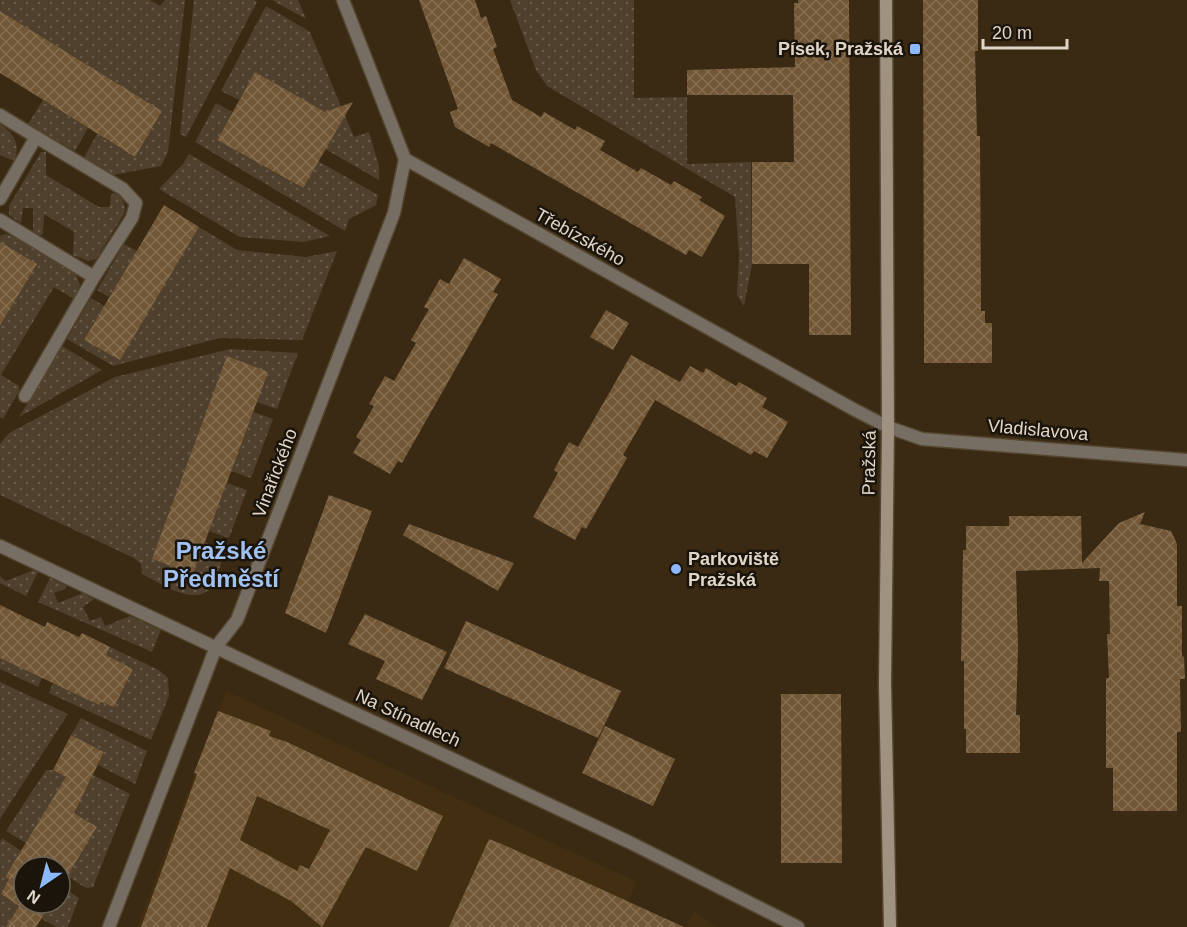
<svg xmlns="http://www.w3.org/2000/svg" width="1187" height="927" font-family="Helvetica,sans-serif">
<style>
.built{fill:#422e10}
.grass{fill:url(#grass-dots)}
.building{fill:url(#building-cross-hatch);fill-rule:evenodd}
.lines{fill:none;stroke-linecap:round;stroke-linejoin:round}
.street-casing{stroke:#554630;stroke-width:15}
.secondary-casing{stroke:#554630;stroke-width:15}
.street{stroke:#766e63;stroke-width:12}
.secondary{stroke:#a09281;stroke-width:12}
.poi-dot{fill:#8cb9fc;stroke:#1b140a;stroke-width:2}
.labels{text-anchor:middle;stroke-width:5;stroke-linejoin:round;paint-order:stroke}
.poi-label{font-size:18px;font-weight:bold;fill:#e0d6c8;stroke:#1b140a;text-anchor:end}
.street-label{font-size:18px;fill:#e0d6c8;stroke:#1b140a}
.district-label{font-size:24px;font-weight:bold;fill:#a0c2f3;stroke:#1b140a}
</style>
<defs>
<pattern id="grass-dots" width="8" height="8" patternUnits="userSpaceOnUse" patternTransform="scale(1.5)"><rect width="8" height="8" fill="#4f402d"/><path d="M2 2h.1M6 6h.1" fill="none" stroke="#685b4a" stroke-width="1.8" stroke-linecap="round"/></pattern>
<pattern id="building-cross-hatch" width="8" height="8" patternUnits="userSpaceOnUse" patternTransform="scale(1.5)"><rect width="8" height="8" fill="#715735"/><path d="M0 0l8 8M0 8l8-8" fill="none" stroke="#856e51"/></pattern>
</defs>
<rect width="100%" height="100%" fill="#3a2a13"/>
<g class="built">
<polygon points="226,691 637,882 616,927 137,927"/>
<polygon points="694,911 716,927 686,927"/>
</g>
<g class="grass">
<polygon points="0,0 150,0 160,6 165,0 185,0 168,152 161,166 113,175 84,157 97,134 135,157 162,111 0,11"/>
<polygon points="194,0 254,0 257,2 186,137 180,134"/>
<polygon points="272,0 298,0 306,19"/>
<polygon points="510,0 634,0 634,98 687,97 687,164 751,162 752,265 744,306 737,295 739,256 735,197 547,86 536,70"/>
<polygon points="266,6 310,32 354,137 369,132 379,166 379,180 325,149 255,73 239,100 221,91"/>
<polygon points="43,100 88,128 75,151 28,124"/>
<polygon points="216,103 232,112 217,140 302,188 318,161 378,195 376,205 349,219 345,231 195,142"/>
<path d="M0 124C14 133 21 145 14 161L0 155Z"/>
<path d="M41 152H46V175L99 207H110L111 196 113 193 120 195C124 202 126 207 124 214L96 259 88 261 73 255 74 232 44 214 43 234 39 236 33 231V208H23L21 223 9 215V206Z"/>
<polygon points="189,154 330,236 303,242 240,237 159,189 183,164"/>
<polygon points="199,227 237,250 306,257 337,251 302,340 220,338 113,366 67,339 91,298 104,306 84,340 120,360"/>
<polygon points="5,234 13,236 76,274 80,285 74,299 54,287 1,375 19,386 19,391 3,419 0,417 0,236"/>
<polygon points="124,244 137,251 109,297 97,290"/>
<polygon points="62,346 102,370 19,417"/>
<path d="M230 349 298 353 277 409 257 402 227 357 153 558 193 574 205 542 225 551C221 562 218 578 211 587 196 608 160 583 142 574L141 564 134 558 0 495V444L9 433 115 377Z"/>
<polygon points="253,412 273,419 251,478 231,471"/>
<polygon points="227,483 247,490 229,538 209,531"/>
<polygon points="34,570 38,572 26,596 0,583 0,575 2,579 6,581"/>
<polygon points="50,578 67,586 65,589 54,593 58,603 83,593 94,599 83,607 90,621 101,617 105,626 130,616 161,630 152,652 38,602"/>
<polygon points="110,647 159,670 168,678 169,696 151,740 49,693 53,683 99,705 101,702 114,707 133,669 106,655"/>
<polygon points="0,654 27,666 25,670 42,678 38,687 0,669"/>
<polygon points="0,682 68,714 0,819"/>
<polygon points="81,718 147,751 135,784 98,765 104,752 71,735"/>
<polygon points="46,770 53,770 87,787 93,775 130,794 93,887 86,888 67,876 97,827 57,802 26,843 6,831"/>
<polygon points="2,838 21,851 5,877 9,879 1,894 19,906 6,927 0,927 0,843"/>
<polygon points="61,886 79,898 68,927 56,927 37,916 51,903 60,903"/>
</g>
<g class="building">
<polygon points="419,0 475,0 481,18 486,16 497,47 493,49 512,100 541,117 544,112 575,130 577,126 605,141 600,150 638,172 641,168 671,185 674,181 702,197 699,200 725,216 702,257 689,250 686,255 491,143 489,147 455,127 450,112 458,109"/>
<polygon points="798,0 849,0 851,335 809,335 809,264 752,264 752,162 794,162 793,95 687,95 687,70 795,67 794,3 798,3"/>
<polygon points="923,0 978,0 978,51 975,51 977,136 980,136 981,311 985,311 985,323 992,323 992,363 924,363"/>
<polygon points="0,11 162,111 135,157 0,73"/>
<polygon points="255,72 325,112 353,102 303,188 217,140"/>
<polygon points="164,205 199,227 120,360 84,340"/>
<polygon points="0,242 37,264 0,325"/>
<polygon points="464,258 501,279 493,292 498,294 402,463 398,461 390,474 353,453 361,440 356,437 374,406 369,404 385,376 394,381 416,343 411,340 429,309 424,307 440,279 449,284"/>
<polygon points="606,310 629,323 613,350 590,337"/>
<polygon points="631,355 680,382 690,366 703,373 706,368 736,386 739,382 767,398 762,407 788,422 767,458 754,451 751,455 655,400 623,455 627,458 586,529 582,527 575,540 533,517 558,473 554,470 569,442 578,447"/>
<polygon points="227,356 268,372 193,574 152,559"/>
<polygon points="329,495 372,511 326,633 285,613"/>
<polygon points="1145,512 1140,524 1171,531 1177,544 1177,606 1182,606 1182,656 1184,657 1185,679 1180,679 1181,732 1177,732 1177,811 1113,811 1113,768 1106,768 1106,678 1109,678 1107,634 1110,634 1109,581 1099,581 1100,568 1016,571 1018,648 1016,715 1020,715 1020,753 966,753 966,729 964,729 964,661 961,661 963,550 966,550 966,526 1009,526 1009,516 1081,516 1082,563 1119,523"/>
<polygon points="409,524 514,563 498,591 403,535"/>
<polygon points="0,605 45,627 47,622 79,637 82,633 110,647 106,655 133,669 114,707 101,702 99,705 0,658"/>
<polygon points="365,614 447,652 422,700 376,679 385,661 348,644"/>
<polygon points="466,621 621,691 598,738 444,668"/>
<polygon points="781,694 841,694 842,863 781,863"/>
<path d="M218 711 271 731 269 736 287 742 443 816 417 871 366 847 322 927 291 901 230 868 207 927H141L197 774 194 773ZM257 796 330 830 309 869 300 865 297 871 240 840Z"/>
<polygon points="605,726 675,759 653,806 582,773"/>
<polygon points="71,735 104,752 74,813 97,827 60,888 60,867 24,867 24,903 51,903 36,927 6,927 19,906 1,894 9,879 5,877 66,777 53,770"/>
<polygon points="489,839 504,845 684,927 449,927"/>
</g>
<g class="lines">
<defs>
<g id="street">
<polyline points="343,0 405,159 853,409 888,427 922,439 1187,460"/>
<polyline points="0,115 36,137 0,199"/>
<polyline points="0,220 94,277 132,218 136,203 123,189 36,137"/>
<polyline points="25,396 94,277"/>
<polyline points="0,546 631,843 798,927"/>
<polyline points="109,927 216,647 237,620 394,213 405,159"/>
</g>
<polyline id="secondary" points="886,0 888,427 885,684 890,927"/>
</defs>
<use href="#street" class="street-casing"/>
<use href="#secondary" class="secondary-casing"/>
<use href="#street" class="street"/>
<use href="#secondary" class="secondary"/>
</g>
<g class="poi-dot">
<rect x="909" y="43" width="12" height="12" rx="3"/>
<circle cx="676" cy="569" r="6"/>
</g>
<g class="labels">
<g class="poi-label">
<text x="903" y="55">Písek, Pražská</text>
<text x="688" y="565" text-anchor="start">Parkoviště<tspan x="688" dy="21">Pražská</tspan></text>
</g>
<g class="street-label">
<text transform="translate(580 237) rotate(29)" y="6">Třebízského</text>
<text transform="translate(1038 430) rotate(5)" y="6">Vladislavova</text>
<text transform="translate(869 463) rotate(-89)" y="6">Pražská</text>
<text transform="translate(275 473) rotate(-69)" y="6">Vinařického</text>
<text transform="translate(408 718) rotate(25)" y="6">Na Stínadlech</text>
</g>
<g class="district-label">
<text x="221" y="559">Pražské<tspan x="221" dy="28">Předměstí</tspan></text>
</g>
</g>
<g transform="translate(42 885) rotate(215)"><circle r="28" fill="#1b140a" stroke="#6a6256" stroke-width="1.5"/>
<path d="M0-4.5L10 22L0 15L-10 22Z" fill="#8cb9fc"/>
<text y="-9" font-size="16" font-weight="bold" text-anchor="middle" fill="#e0d6c8">N</text>
</g>
<path d="M983 39v9h84v-9" fill="none" stroke="#e0d6c8" stroke-width="3"/>
<text x="992" y="39" font-size="18" fill="#e0d6c8" stroke="#1b140a" stroke-width="4.5" paint-order="stroke">20 m</text>
</svg>
